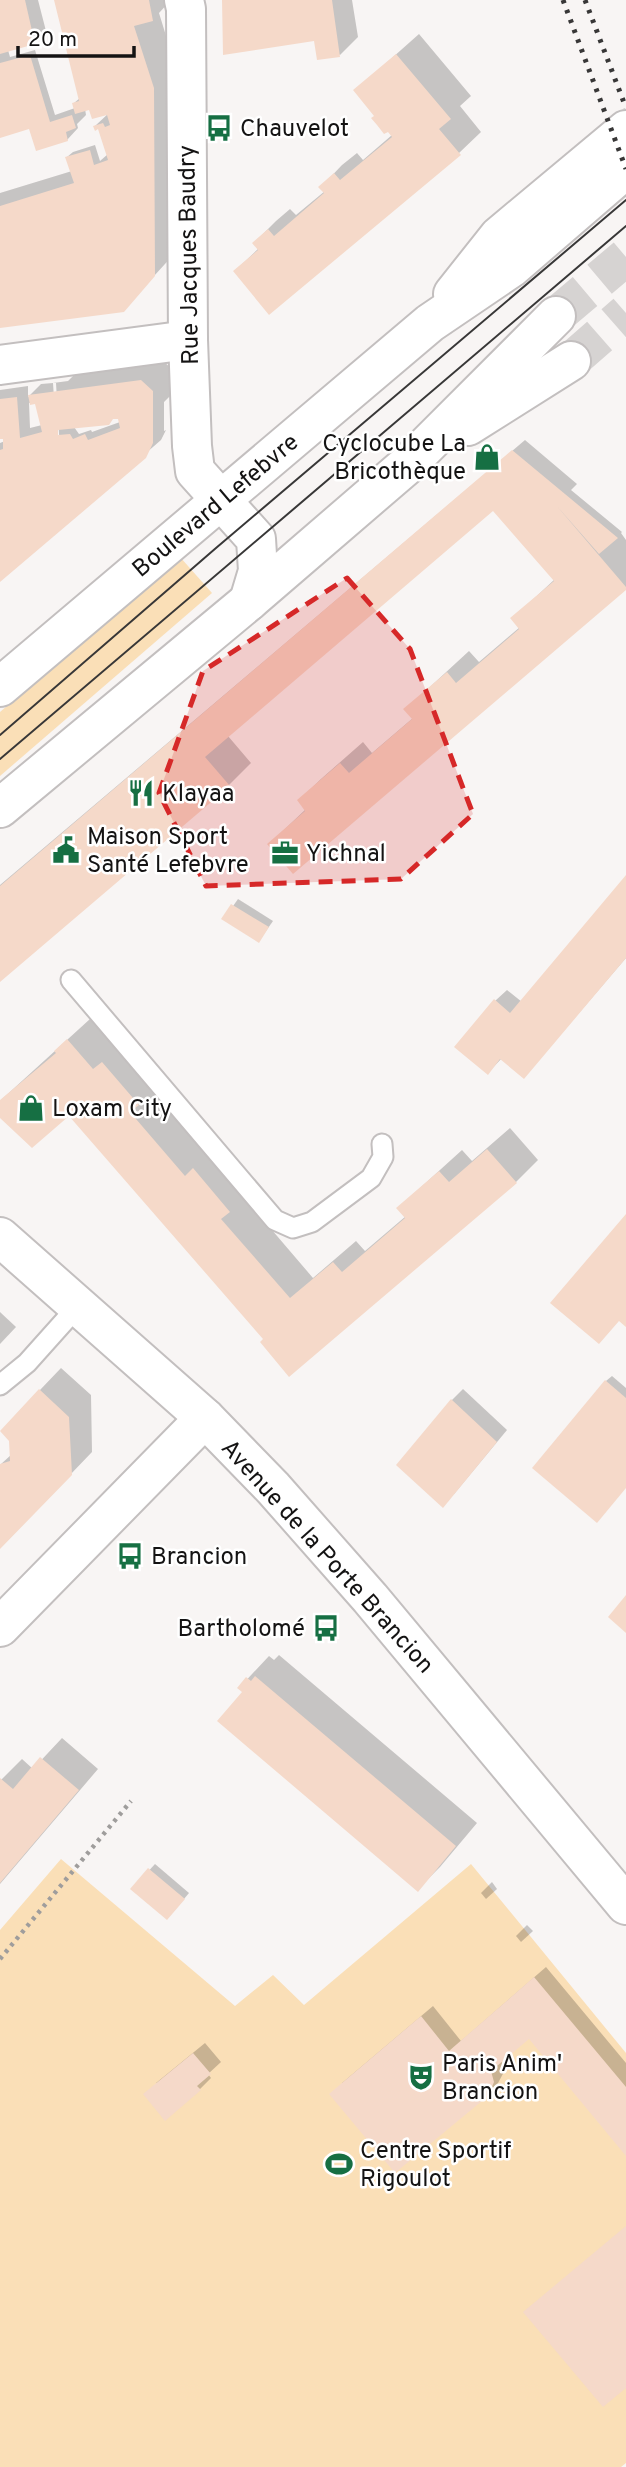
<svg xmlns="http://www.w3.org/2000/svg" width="626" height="2467" font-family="Overpass,sans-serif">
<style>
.green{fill:#fadfb7}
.shadow{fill:#0003;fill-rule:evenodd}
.building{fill:#f5d9c9;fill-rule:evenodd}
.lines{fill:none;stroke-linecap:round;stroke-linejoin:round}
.primary-tunnel{stroke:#d6d3d2;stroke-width:38;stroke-dasharray:38 19;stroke-linecap:butt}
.lane-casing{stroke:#c3bfbf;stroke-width:23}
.street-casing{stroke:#c3bfbf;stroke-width:42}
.secondary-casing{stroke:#c3bfbf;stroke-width:42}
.primary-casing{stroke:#c3bfbf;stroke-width:42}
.path{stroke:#9f9d9c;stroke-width:4.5;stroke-dasharray:3.5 5;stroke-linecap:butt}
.lane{stroke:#fff;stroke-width:19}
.street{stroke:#fff;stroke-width:38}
.secondary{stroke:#fff;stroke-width:38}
.primary{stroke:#fff;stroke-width:38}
.tram{stroke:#383737;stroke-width:2}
.rail{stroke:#383737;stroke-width:5;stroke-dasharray:3.5 7;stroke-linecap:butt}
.marked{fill:#d62828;fill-opacity:0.2;stroke:#d62828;stroke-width:5;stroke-dasharray:14 9;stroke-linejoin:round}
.labels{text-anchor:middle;stroke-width:5;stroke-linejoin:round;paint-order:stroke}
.poi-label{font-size:24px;fill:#141313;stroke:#fff;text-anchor:start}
.street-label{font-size:24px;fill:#141313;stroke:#fff}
</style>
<rect width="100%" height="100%" fill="#f8f5f4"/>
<g class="green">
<polygon points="180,557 212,593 0,776 0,712"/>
<polygon points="61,1859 235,2006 273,1975 304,2005 471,1864 626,2053 626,2463 621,2467 0,2467 0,1930"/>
</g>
<g class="shadow">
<polygon points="0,0 38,0 46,31 35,42 8,50 10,57 35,50 55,115 75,108 74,103 80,98 56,0 171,0 159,13 175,65 175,253 123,310 0,327 0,193 72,171 67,157 73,152 95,145 100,161 108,154 100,127 95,126 110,112 90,108 85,109 86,115 77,124 78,128 67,140 36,125 0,136"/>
<polygon points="224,0 352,0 358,37 340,55 315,39"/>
<polygon points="419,34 471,96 460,106 481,132 459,153 235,271 259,248 254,243 276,221 290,209 296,215 325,191 321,187 342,165 357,153 363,160 392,135 356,90"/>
<path d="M162 360 173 370 174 392 164 402V431L166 430 161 440 0 580V443L5 441 4 437H0V390L28 386V397L41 384 53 383 58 459 60 450 56 383H53L68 381 78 371ZM37 402 42 425 30 428 29 403ZM119 417 120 422 92 432 91 430 79 434 74 427Z"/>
<polygon points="525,440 577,484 571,490 622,532 621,533 626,540 626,588 269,844 306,809 299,800 321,779 363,742 372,753 413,718 406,709 469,651 479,662 520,627 513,618 555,579 493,508 228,736 251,763 229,785 0,980 0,885"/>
<polygon points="626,878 626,958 524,1077 502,1058 488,1073 495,1001 507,990 522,1002"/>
<polygon points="238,899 273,921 259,941 224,919"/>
<polygon points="90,1019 116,1048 125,1041 160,1082 152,1090 313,1278 356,1241 365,1251 406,1216 398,1208 462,1150 472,1161 510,1128 538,1160 516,1182 289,1375 266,1339 69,1114 0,1116 0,1101"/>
<polygon points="0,1312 16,1327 0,1344"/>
<polygon points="61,1368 91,1395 92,1452 0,1548 0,1465 12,1454 11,1440 40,1390"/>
<polygon points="612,1376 626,1388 626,1487 606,1381"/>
<polygon points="463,1389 507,1430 454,1494 452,1400"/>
<polygon points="279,1655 477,1823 440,1867 418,1889 239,1688 269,1656 274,1660"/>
<polygon points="62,1738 98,1769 0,1884 0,1781 22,1759 33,1769"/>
<polygon points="155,1864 189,1893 173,1912 133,1888"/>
<polygon points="492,1882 497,1889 486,1899 481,1893"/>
<polygon points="527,1925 533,1931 521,1942 516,1936"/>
<polygon points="546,1967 626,2063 626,2154 529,2037 501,2060 505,2070 498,2083 486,2095 342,2083 433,2006 461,2041"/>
<polygon points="205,2043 221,2062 208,2074 211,2078 200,2089 156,2083"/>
</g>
<g class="building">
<polygon points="0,0 25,0 35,44 0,54"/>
<polygon points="54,0 149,0 153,21 134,26 154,88 155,276 124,312 0,328 0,206 74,183 65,157 90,150 94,165 108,160 98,129 95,131 93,126 103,123 105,127 110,125 107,115 92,119 89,110 75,114 72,103 79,101"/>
<polygon points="222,0 332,0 340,57 317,60 314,41 223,55"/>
<polygon points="396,54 451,119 439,129 461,155 269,315 233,271 258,250 252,243 268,229 274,236 324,193 318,187 334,173 340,180 392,137 388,132 384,134 377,125 371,118 374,116 353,90"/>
<polygon points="30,55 50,122 72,115 76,128 66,132 68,141 36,151 29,129 0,138 0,63"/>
<path d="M141 380 153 391V443L146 458 0 582V450L3 449V439H0V399L17 397 20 438 42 432 35 404 30 405 28 395ZM113 419H118L120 428 88 440 85 434 73 439 70 434 58 435V430L109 425Z"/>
<polygon points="512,450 618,538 599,554 556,505 626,587 626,590 293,874 267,844 305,811 297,800 340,763 349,773 412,719 403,709 447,672 456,683 519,629 510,618 554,581 493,511 205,757 230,786 0,982 0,886"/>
<polygon points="626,875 626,958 524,1079 500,1059 488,1075 454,1047 494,999 510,1013"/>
<polygon points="231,904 269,927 259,943 221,919"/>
<polygon points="67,1039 93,1069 102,1062 139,1105 130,1112 185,1176 193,1168 230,1212 221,1219 290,1298 333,1262 342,1272 405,1218 396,1208 439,1171 449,1182 487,1149 517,1183 289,1377 260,1342 263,1339 69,1116 32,1148 0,1118 0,1100 56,1053 54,1051"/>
<polygon points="626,1214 626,1327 619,1321 599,1344 550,1303"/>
<polygon points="605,1380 626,1398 626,1488 597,1523 532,1468"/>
<polygon points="39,1389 69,1417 72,1475 0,1549 0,1464 10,1461 9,1441 0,1431"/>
<polygon points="451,1399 497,1442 443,1508 396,1465"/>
<polygon points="626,1595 626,1633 608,1617"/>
<polygon points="255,1676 456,1846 418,1892 217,1721 242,1692 237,1688 246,1677 251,1681"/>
<polygon points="40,1757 79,1790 0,1883 0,1778 13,1789"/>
<polygon points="148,1868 185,1899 167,1920 130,1889"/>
<polygon points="534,1977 626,2087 626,2156 529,2039 491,2071 494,2082 488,2096 395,2173 329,2094 421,2016 449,2051"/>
<polygon points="193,2053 211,2074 197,2086 201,2090 165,2121 143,2094"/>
<polygon points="626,2226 626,2388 603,2407 523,2312"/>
</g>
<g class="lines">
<g class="primary-tunnel">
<polyline points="556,316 626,257"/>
<polyline points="571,361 626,313"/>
</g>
<defs>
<g id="lane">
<polyline points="71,980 275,1220 293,1228 312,1222 371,1178 383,1157 382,1144"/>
<polyline points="0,1385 27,1363 78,1306"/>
</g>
<g id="street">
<polyline points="0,365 188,340"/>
<polyline points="0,1627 205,1418"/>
</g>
<g id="secondary">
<polyline points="184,0 186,9 188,340 192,446 195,471 256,539 258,571 249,601"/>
<polyline points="0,1237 205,1418 273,1488 370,1598 626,1905"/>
</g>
<g id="primary">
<polyline points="453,294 499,236 626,130"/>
<polyline points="468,426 571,361"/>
<polyline points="0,687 430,323 511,268 626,169"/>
<polyline points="0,808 249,601 407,465 556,316"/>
</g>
</defs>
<use href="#lane" class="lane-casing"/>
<use href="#street" class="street-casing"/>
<use href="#secondary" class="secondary-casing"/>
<use href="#primary" class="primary-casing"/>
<polyline class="path" points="0,1959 131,1801"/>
<use href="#lane" class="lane"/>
<use href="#street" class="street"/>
<use href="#secondary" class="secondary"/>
<use href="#primary" class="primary"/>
<g class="tram">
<polyline points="0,735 216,548 626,200"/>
<polyline points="0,759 626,226"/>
</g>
<g class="rail">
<polyline points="563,0 626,169"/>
<polyline points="585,0 626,108"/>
</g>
</g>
<path class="marked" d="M347 578 410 649 473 814 401 879 206 886 159 793 203 671Z"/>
<defs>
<symbol id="bus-bare" viewBox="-9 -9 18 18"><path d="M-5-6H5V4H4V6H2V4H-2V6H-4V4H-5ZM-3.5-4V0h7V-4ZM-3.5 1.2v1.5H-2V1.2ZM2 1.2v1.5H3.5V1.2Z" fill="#166f43" stroke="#fff" stroke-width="2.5" paint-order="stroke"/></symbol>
<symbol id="shop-bare" viewBox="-9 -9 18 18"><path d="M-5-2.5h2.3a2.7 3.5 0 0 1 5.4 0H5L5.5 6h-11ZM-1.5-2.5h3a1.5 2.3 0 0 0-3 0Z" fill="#166f43" stroke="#fff" stroke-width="2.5" paint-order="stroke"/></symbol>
<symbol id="restaurant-bare" viewBox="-9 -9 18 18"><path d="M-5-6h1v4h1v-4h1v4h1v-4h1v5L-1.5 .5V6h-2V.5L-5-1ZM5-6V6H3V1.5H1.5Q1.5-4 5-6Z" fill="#166f43" stroke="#fff" stroke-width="2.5" paint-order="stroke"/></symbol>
<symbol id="civic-bare" viewBox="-9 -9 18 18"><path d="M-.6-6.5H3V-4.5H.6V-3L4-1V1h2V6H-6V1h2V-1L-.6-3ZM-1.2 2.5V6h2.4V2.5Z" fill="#166f43" stroke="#fff" stroke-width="2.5" paint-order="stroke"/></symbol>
<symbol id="office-bare" viewBox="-9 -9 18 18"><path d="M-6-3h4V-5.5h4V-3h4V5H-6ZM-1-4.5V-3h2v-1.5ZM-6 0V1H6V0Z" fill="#166f43" stroke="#fff" stroke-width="2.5" paint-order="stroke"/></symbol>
<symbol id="theatre-bare" viewBox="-9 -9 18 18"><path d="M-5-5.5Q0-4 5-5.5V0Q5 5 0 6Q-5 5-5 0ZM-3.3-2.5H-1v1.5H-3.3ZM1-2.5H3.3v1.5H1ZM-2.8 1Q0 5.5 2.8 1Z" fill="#166f43" stroke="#fff" stroke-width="2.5" paint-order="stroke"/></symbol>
<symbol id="stadium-bare" viewBox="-9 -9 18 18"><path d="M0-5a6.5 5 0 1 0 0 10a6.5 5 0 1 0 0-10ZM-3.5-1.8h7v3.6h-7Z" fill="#166f43" stroke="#fff" stroke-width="2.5" paint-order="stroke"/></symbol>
</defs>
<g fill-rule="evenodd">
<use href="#bus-bare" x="200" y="109" width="38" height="38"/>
<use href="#shop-bare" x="468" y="438" width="38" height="38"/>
<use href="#restaurant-bare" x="122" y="774" width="38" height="38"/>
<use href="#civic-bare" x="47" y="831" width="38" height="38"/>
<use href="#office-bare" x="266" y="834" width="38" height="38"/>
<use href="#shop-bare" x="12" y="1089" width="38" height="38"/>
<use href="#bus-bare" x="111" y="1537" width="38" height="38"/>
<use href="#bus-bare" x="307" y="1609" width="38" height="38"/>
<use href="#theatre-bare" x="402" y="2058" width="38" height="38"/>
<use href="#stadium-bare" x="320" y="2145" width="38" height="38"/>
</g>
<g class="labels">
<g class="poi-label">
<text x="240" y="136">Chauvelot</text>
<text x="466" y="451" text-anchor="end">Cyclocube La<tspan x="466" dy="28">Bricothèque</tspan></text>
<text x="162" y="801">Klayaa</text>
<text x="87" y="844">Maison Sport<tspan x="87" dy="28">Santé Lefebvre</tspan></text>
<text x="306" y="861">Yichnal</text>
<text x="52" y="1116">Loxam City</text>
<text x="151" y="1564">Brancion</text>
<text x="305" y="1636" text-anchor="end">Bartholomé</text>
<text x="442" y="2071">Paris Anim'<tspan x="442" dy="28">Brancion</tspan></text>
<text x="360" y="2158">Centre Sportif<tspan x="360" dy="28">Rigoulot</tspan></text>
</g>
<g class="street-label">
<text transform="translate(188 255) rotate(-91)" y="8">Rue Jacques Baudry</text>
<text transform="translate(215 505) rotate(-40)" y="8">Boulevard Lefebvre</text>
<text transform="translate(328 1556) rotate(48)" y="8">Avenue de la Porte Brancion</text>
</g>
</g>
<path d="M18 46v10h116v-10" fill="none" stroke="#141313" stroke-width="3.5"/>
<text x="28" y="46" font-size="21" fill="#141313" stroke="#ffffff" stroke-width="5" paint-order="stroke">20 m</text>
</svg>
